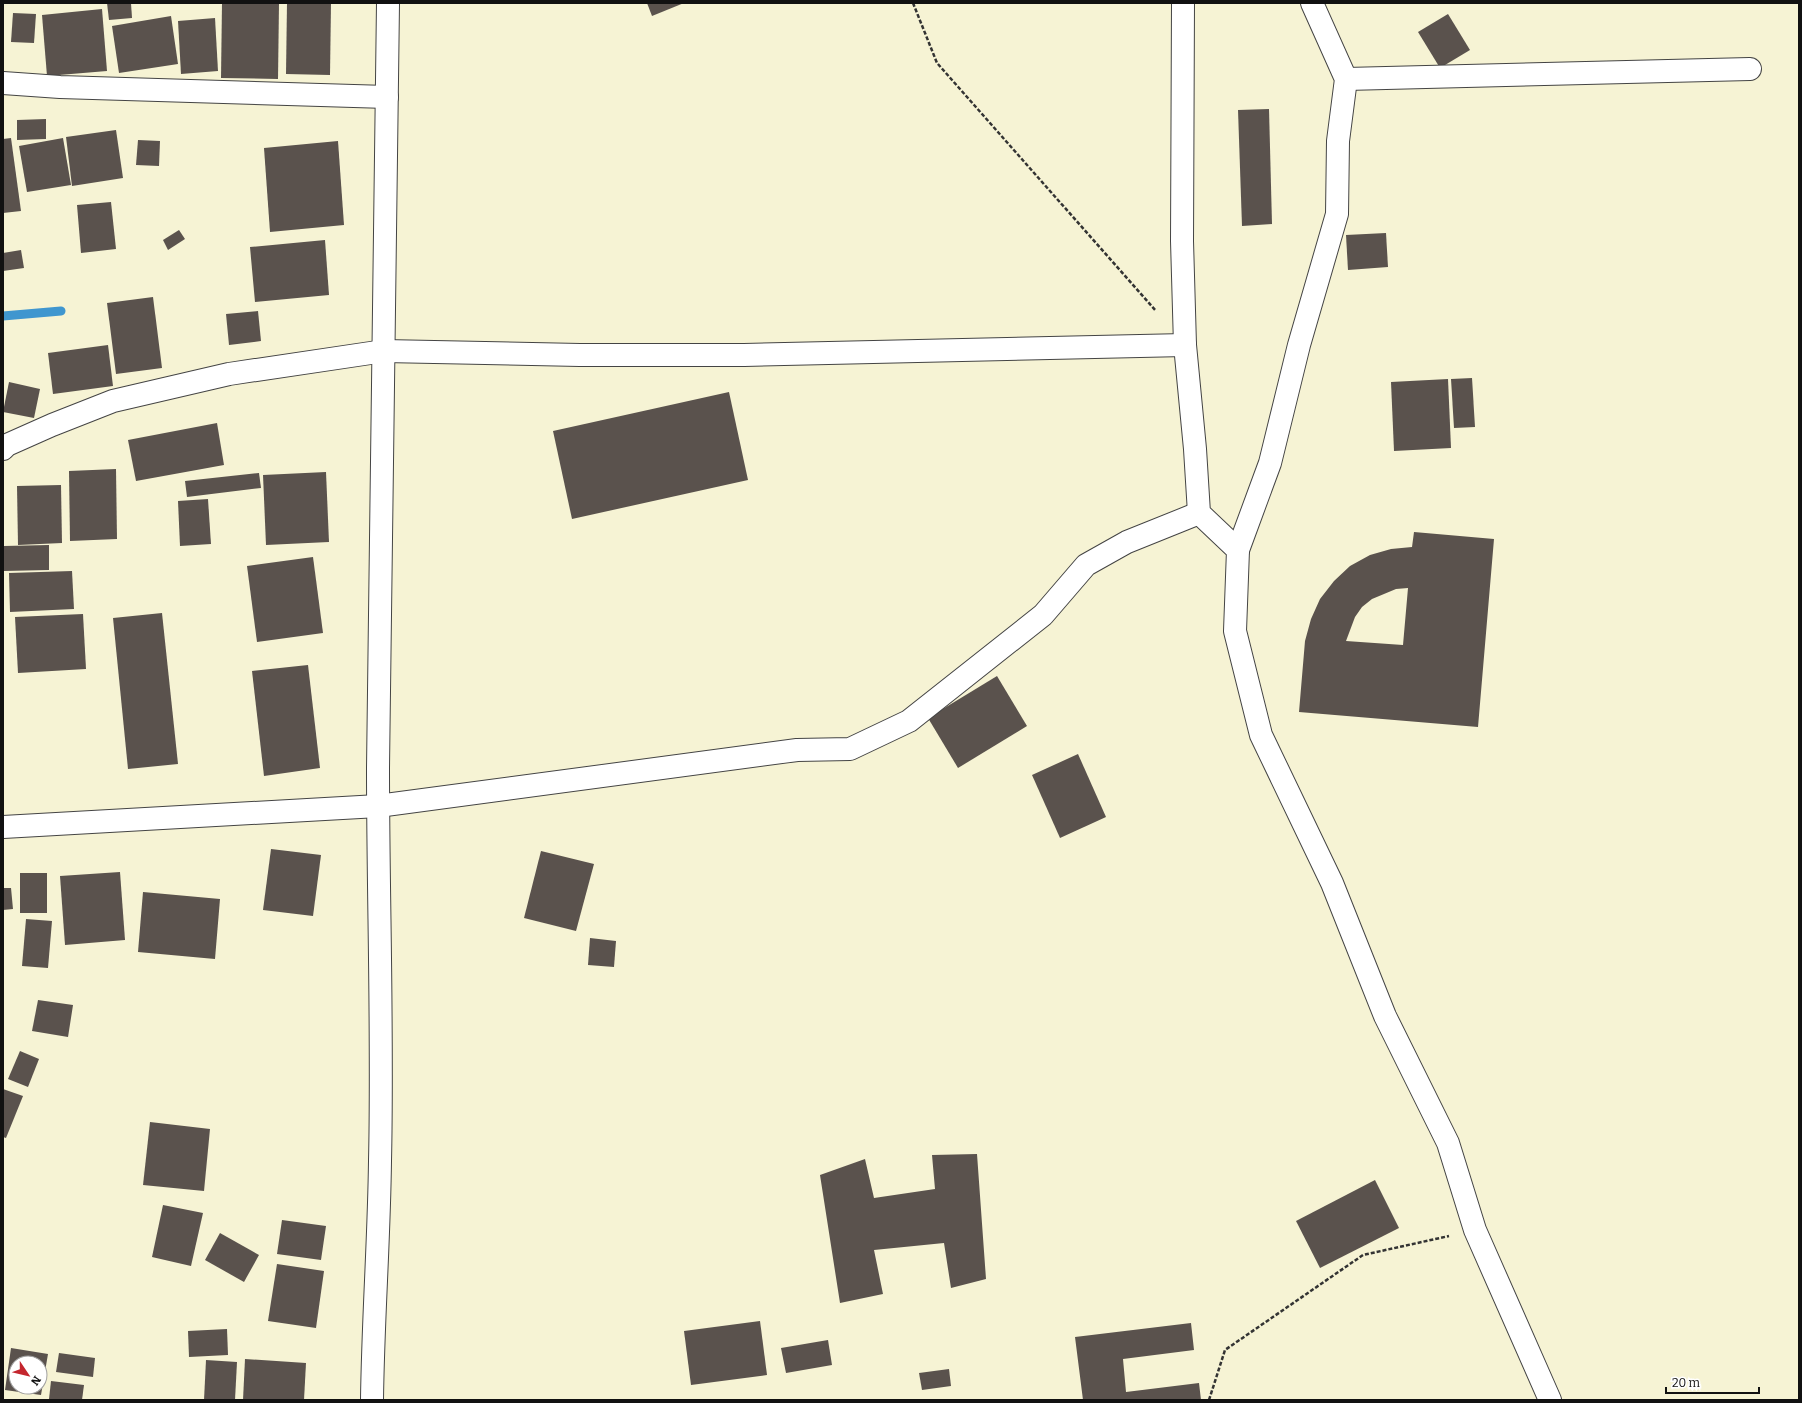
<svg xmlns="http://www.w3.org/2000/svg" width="1802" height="1403" font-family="Bitter,serif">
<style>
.farmland{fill:#f6f3d4;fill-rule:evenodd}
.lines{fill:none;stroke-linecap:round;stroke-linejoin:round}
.stream{stroke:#3f96cf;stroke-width:9}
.building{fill:#5a524d;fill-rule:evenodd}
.minor-casing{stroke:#444;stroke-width:24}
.tertiary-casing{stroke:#444;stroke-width:24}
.path{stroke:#333;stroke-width:2.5;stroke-dasharray:4 2;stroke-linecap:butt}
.minor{stroke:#fff;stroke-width:22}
.tertiary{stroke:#fff;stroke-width:22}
</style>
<rect width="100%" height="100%" fill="#fffdf5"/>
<path class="farmland" d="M3 3H1799V1400H3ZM16 1363H40V1387H16Z"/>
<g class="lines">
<polyline class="stream" points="3,316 61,311"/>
</g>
<g class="building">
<polygon points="107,3 131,3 132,18 109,20"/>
<polygon points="222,3 279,3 278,79 221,78"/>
<polygon points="287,3 331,3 330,75 286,74"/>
<polygon points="647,3 684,3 652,16"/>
<polygon points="102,9 107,71 47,76 42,15"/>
<polygon points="13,13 36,14 34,43 11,42"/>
<polygon points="1448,14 1470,50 1440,68 1418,32"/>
<polygon points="171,16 178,64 119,73 112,26"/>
<polygon points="215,18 218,71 181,74 178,21"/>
<polygon points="1269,109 1272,224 1242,226 1238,110"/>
<polygon points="46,119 46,139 17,140 17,120"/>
<polygon points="116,130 123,178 72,186 66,137"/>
<polygon points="11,138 21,211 3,213 3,139"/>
<polygon points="63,138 71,185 27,192 19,146"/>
<polygon points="138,140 160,141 159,166 136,165"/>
<polygon points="338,141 344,225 270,232 264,148"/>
<polygon points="111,202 116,249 81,253 77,205"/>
<polygon points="179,230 185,239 168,250 163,240"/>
<polygon points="1386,233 1388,267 1348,270 1346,235"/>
<polygon points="325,240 329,295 255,302 250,247"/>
<polygon points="21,250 24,268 3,271 3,253"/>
<polygon points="153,297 162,368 116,374 107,303"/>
<polygon points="258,311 261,341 229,345 226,314"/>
<polygon points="108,345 113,386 53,394 48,353"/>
<polygon points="1472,378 1475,427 1454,428 1451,379"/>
<polygon points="1448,379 1451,448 1394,451 1391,382"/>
<polygon points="9,382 40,389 34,418 3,412"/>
<polygon points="729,392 748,480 572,519 553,431"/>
<polygon points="217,423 224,465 136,481 128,440"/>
<polygon points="116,469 117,539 70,541 69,471"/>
<polygon points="326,472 329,542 266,545 263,475"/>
<polygon points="259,473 261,488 187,497 185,481"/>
<polygon points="61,485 62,543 18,545 17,486"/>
<polygon points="208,499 211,544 180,546 178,501"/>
<path d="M1414 532 1494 539 1478 727 1299 712 1305 641 1311 619 1320 599 1334 581 1350 566 1370 555 1391 549 1412 547ZM1408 588 1403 645 1346 641 1355 617 1362 607 1372 599 1396 589Z"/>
<polygon points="49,545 49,570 4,571 4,546"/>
<polygon points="313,557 323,633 257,642 247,566"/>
<polygon points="72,571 74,609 10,612 9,573"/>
<polygon points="162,613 178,764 128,769 113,618"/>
<polygon points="83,614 86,669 18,673 15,617"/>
<polygon points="308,665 320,768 264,776 252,671"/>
<polygon points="997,676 1027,726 958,768 928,718"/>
<polygon points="1078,754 1106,817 1060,838 1032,775"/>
<polygon points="271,849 321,855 313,916 263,910"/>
<polygon points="541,851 594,864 576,931 524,918"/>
<polygon points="120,872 125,940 65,945 60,876"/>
<rect x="20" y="873" width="27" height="40"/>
<polygon points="3,888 11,888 13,909 3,910"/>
<polygon points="143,892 220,899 215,959 138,952"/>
<polygon points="26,919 52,921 48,968 22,966"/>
<polygon points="590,938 616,941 614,967 588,965"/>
<polygon points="38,1000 73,1005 68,1037 32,1031"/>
<polygon points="20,1051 39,1059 28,1087 8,1079"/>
<polygon points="3,1089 23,1096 6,1138 3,1137"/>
<polygon points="150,1122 210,1129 204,1191 143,1185"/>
<polygon points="977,1154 986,1279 951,1288 944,1243 874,1250 883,1294 840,1303 820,1175 865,1159 874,1198 935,1189 932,1155"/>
<polygon points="1375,1180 1399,1228 1320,1268 1296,1221"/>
<polygon points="163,1205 203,1213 191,1266 152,1257"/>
<polygon points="282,1220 326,1226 321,1260 277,1254"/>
<polygon points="220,1233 259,1255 244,1282 205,1260"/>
<polygon points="277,1264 324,1271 316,1328 268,1321"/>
<polygon points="760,1321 767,1375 691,1385 684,1331"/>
<polygon points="1191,1323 1194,1350 1123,1359 1126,1392 1199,1383 1201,1400 1083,1400 1075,1337"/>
<polygon points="227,1329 228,1355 189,1357 188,1331"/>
<polygon points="828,1340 832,1365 786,1373 781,1348"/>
<path d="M11 1348 48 1354 41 1395 5 1390ZM16 1363H40V1387H16Z"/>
<polygon points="59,1353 95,1358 93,1377 56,1372"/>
<polygon points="245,1359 306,1363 304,1400 243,1400"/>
<polygon points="206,1360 237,1362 235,1400 204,1400"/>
<polygon points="949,1369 951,1386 922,1390 919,1373"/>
<polygon points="51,1381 84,1385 82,1400 49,1399"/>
</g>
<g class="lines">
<defs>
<g id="minor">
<polyline points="1183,3 1182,241 1185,345 1195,449 1199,513 1238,550 1235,631 1261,735 1332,883 1385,1016 1448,1143 1475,1230 1550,1400"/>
<polyline points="1346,79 1750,69"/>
<polyline points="3,83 60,87 387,97"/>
<polyline points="3,449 7,445 52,425 113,401 229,374 384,351 580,355 744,355 1185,345"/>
<polyline points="1238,550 1270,463 1299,345 1337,214 1338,141 1346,79 1312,3"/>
<polyline points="3,827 378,806 797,750 850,749 909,721 1043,615 1086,565 1127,542 1199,513"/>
</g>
<path id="tertiary" d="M372 1400C373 1320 379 1241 380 1161 383 1030 378 899 378 768 380 513 386 258 388 3"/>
</defs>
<use href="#minor" class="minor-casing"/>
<use href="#tertiary" class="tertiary-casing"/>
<g class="path">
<polyline points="913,3 937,63 1156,311"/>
<polyline points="1209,1400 1225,1350 1363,1255 1449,1236"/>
</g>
<use href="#minor" class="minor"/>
<use href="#tertiary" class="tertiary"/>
</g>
<rect width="1802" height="1403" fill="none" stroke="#111111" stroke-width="8"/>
<g transform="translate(28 1375) rotate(125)"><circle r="19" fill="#ffffff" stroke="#a0a0a0"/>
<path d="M0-3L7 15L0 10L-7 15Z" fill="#c4262e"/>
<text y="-6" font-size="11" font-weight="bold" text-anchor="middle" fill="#111111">N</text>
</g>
<path d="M1666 1387v6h93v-6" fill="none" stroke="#111111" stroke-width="2"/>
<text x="1672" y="1387" font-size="12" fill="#111111" stroke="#ffffff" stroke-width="3" paint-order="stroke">20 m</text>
</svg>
